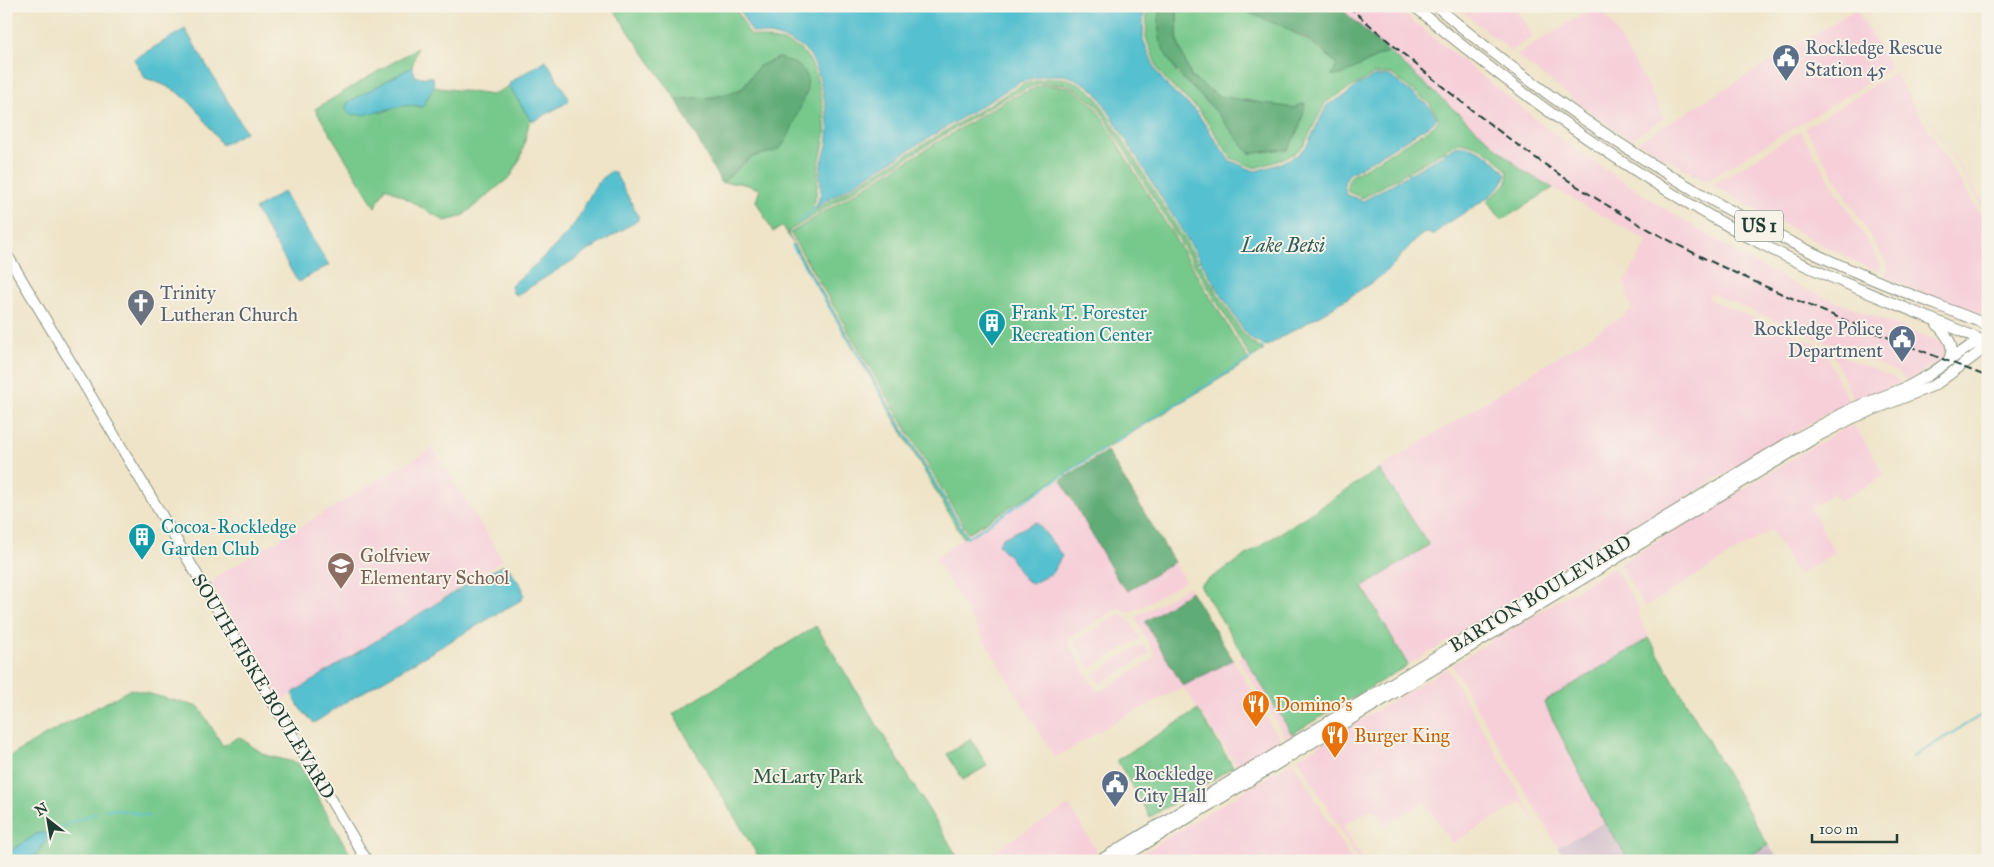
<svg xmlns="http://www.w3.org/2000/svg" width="1994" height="867" font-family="'IM FELL Great Primer',serif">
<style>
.built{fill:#f6cfd9;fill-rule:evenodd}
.industrial{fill:#d1bdcb}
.green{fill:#76c88b;stroke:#4a8260}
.forest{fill:#60ac77;stroke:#407456}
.water{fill:#54c0cf;stroke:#3a7e82}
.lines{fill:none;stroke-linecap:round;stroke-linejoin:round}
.stream{stroke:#54c0cf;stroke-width:2}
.major-casing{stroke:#87907e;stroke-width:12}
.major{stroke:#fff;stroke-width:10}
.rail{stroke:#1f3d34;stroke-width:2;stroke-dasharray:8 4;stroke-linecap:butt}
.labels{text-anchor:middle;stroke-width:4;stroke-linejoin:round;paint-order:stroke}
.shield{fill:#f7f3e8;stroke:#60746a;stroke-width:1}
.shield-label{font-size:18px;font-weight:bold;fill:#1f3d34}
.service-label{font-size:19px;fill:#4e5e75;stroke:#f7f3e8;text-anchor:start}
.worship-label{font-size:19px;fill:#5b616d;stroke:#f7f3e8;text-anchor:start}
.culture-label{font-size:19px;fill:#0d838f;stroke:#f7f3e8;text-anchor:start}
.education-label{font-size:19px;fill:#785e54;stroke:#f7f3e8;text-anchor:start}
.street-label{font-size:19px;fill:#1f3d34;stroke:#f7f3e8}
.food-label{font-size:19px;fill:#c56008;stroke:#f7f3e8;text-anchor:start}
.park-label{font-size:19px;fill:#305945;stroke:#f7f3e8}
.water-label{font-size:20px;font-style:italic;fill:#2c5e5b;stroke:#f7f3e8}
</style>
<rect width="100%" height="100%" fill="#f7f3e8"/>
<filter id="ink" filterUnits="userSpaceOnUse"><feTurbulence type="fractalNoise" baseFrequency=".02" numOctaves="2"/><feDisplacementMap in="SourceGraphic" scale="10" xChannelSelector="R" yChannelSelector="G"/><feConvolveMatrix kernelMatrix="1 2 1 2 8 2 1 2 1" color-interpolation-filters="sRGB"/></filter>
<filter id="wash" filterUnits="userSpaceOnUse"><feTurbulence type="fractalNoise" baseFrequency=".0096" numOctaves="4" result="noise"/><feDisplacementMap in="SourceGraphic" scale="20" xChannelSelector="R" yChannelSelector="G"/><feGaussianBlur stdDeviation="1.12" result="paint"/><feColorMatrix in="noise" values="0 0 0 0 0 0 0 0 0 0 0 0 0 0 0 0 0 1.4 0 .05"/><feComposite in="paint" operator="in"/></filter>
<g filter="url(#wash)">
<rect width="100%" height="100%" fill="#efe4c8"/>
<g class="built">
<polygon points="1338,6 1394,6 1560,139 1653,201 1745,258 1798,286 1949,346 1947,357 1907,381 1899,373 1710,293 1708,299 1823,347 1849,403 1820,417 1408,665 1363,587 1429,545 1379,469 1632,310 1624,284 1648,241 1523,171"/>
<polygon points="1456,6 1515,6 1533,37 1511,51"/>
<polygon points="1597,6 1601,6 1645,81 1664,118 1631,139 1610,127 1516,55"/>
<polygon points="1856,9 1891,68 1858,89 1705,181 1638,142"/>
<polygon points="1899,70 1988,211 1988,216 1947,148"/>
<polygon points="1894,73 1988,227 1988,322 1930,299 1884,276 1888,270 1887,264 1805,128"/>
<polygon points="1800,131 1882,266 1879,272 1837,253 1712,185"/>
<polygon points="1831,351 1896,379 1901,384 1855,401"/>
<polygon points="1854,425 1885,475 1839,502 1833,493 1811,508 1835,553 1798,575 1771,530 1645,607 1619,564 1843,429"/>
<polygon points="433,448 503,560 281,701 212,584 219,575"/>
<path d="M1061 480 1128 591 1174 562 1185 581 1130 613 1118 608 1069 638 1068 643 1096 690 1101 691 1155 658V654L1135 618 1189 586 1191 591 1145 622 1183 686 1233 660 1281 741 1238 767 1183 687 1121 718 1055 758 935 558 963 538ZM1042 527 1058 565 1052 573 1032 584 1023 578 1010 556 1019 531Z"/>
<polygon points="1614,567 1640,610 1637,612 1649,638 1544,703 1604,822 1558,847 1452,665"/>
<polygon points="1120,614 1128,619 1140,638 1090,668 1074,642"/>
<polygon points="1143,644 1149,654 1100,684 1093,674"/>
<polygon points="1243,655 1292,734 1286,738 1238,658"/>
<polygon points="1447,668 1541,830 1522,802 1452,843 1424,802 1384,826 1374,808 1343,825 1363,861 1359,861 1298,758"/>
<polygon points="1293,761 1352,861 1130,861 1214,809"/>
<polygon points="1069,805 1097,852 1082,861 978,861"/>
</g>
<g class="industrial">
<polygon points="1605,822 1630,861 1566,861 1558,847"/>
<polygon points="1768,845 1780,861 1741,861"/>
</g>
<g class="green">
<path d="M611 6H734L750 34C768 41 792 39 806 55 818 68 827 119 825 136 824 149 818 161 818 174 817 186 817 196 813 207L815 210 1021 85C1053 75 1069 73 1095 95L1239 328 1252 343 1264 350 1251 358 1097 105 1070 85 1041 83 1004 98 789 231 788 235 967 536 963 538 783 226 773 232 756 201 760 189 740 183H721L752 157 772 152 782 146 808 90 759 66 741 89 715 97 676 99Z"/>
<path d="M1147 6H1161L1159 15 1176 72 1213 108 1249 153C1264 154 1272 148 1287 150 1297 135 1303 121 1304 104L1293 108 1218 96 1191 77 1177 40V12L1181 6C1198 6 1215 4 1231 6 1256 9 1322 45 1337 65L1332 75H1342L1388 51 1523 171 1553 188 1502 220 1487 201 1507 183 1508 172C1495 155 1480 145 1459 142L1363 198 1348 192 1347 184 1350 177 1434 126 1439 119 1430 104 1391 74H1374L1325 103 1304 145 1295 153 1275 162 1255 168 1231 158 1199 110 1171 86 1158 70 1146 38Z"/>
<polygon points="417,48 412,67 406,71 380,113 406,104 422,107 434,87 492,95 509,86 530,119 521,157 511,176 461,217 445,221 386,187 375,207 315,109"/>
<polygon points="1042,85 1070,87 1095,106 1249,361 968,533 790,233 1006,100"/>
<polygon points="1379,469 1429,545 1363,587 1408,665 1292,734 1200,585"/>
<polygon points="816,626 830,648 960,861 761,861 673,714"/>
<polygon points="1649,638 1768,845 1741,861 1630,861 1604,822 1544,702"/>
<polygon points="131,689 199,707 223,746 239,737 265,755 298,763 354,861 6,861 6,759 42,737"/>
<polygon points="1198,710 1233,767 1150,817 1117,760"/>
<polygon points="971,739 987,766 963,780 947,754"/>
</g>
<g class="forest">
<path d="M1161 6H1181L1177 12V40L1191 77 1218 96 1293 108 1305 103C1303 121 1297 135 1287 150 1272 148 1264 154 1249 153 1236 138 1225 121 1212 107 1184 77 1149 55 1161 6Z"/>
<path d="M1233 6H1338L1388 51 1342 75H1332L1337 65C1313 33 1267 22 1233 6Z"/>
<path d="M778 58C817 67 810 85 797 115 793 124 789 138 782 146 775 154 763 153 754 156 742 161 732 176 721 183L676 99 715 97 741 90 759 66Z"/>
<polygon points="1107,451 1174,562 1128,591 1119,582 1061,480"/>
<polygon points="1191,591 1233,660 1183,686 1145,622"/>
</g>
<g class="water">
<path d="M737 6H1144L1143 39 1156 71 1169 88 1196 111 1229 160 1255 171 1276 165 1297 155 1306 147 1327 105 1346 95 1358 85 1375 76H1390L1429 106 1437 118 1433 123 1348 175 1344 183 1346 194 1363 201 1459 145C1479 147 1494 158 1506 174 1502 198 1452 215 1435 234L1424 233C1406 246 1396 266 1378 278 1342 303 1304 324 1267 346L1253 341 1241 327 1097 93C1070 70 1053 72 1020 82L815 208C823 190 820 193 820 175 820 163 827 150 828 138 830 120 820 66 808 53 795 39 769 35 752 32Z"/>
<path d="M185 29 246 132 222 145C196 109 190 92 145 78L134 59Z"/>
<polygon points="546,60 568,97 568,102 534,121 530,119 509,86 510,82"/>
<path d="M412 67 416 77H433L434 87 422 107C397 100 375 119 349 114L346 109 347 103Z"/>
<path d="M611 171 615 173 638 215V220L517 295 513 293 511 286C532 267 555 249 572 227 588 206 588 188 611 171Z"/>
<polygon points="283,192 329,265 298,282 255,209"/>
<path d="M1036 522C1038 523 1059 551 1062 556L1052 573 1032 584C1017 576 1018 565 1009 556 1005 551 1001 549 998 544L1003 538Z"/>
<polygon points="502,566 507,566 522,587 524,595 521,600 341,705 314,723 301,710 293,696 294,692 469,583"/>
<polygon points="38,833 46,833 49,837 31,861 6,861 6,854"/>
</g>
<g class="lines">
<g class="stream">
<polyline points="798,222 815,208"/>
<polyline points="792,245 967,538 1104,449"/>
<polyline points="1261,349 1264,345"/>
<polyline points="1113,443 1254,356"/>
<polyline points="1911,758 1988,711"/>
<polyline points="105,810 114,809 149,816"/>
<polyline points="48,836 70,823 96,813"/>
</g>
</g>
</g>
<g filter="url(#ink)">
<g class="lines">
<defs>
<g id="major">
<path d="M1414 6C1526 100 1647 186 1777 252 1845 286 1916 311 1986 342"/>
<path d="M1436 6C1550 102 1675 187 1809 251 1867 279 1928 301 1988 325"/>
<polyline points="6,253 367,861"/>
<path d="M1937 324C1947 336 1957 346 1948 361"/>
<polyline points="1099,861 1786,444 1853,408 1907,387 1929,375 1970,346 1988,338"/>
<polyline points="1117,861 1818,436 1853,418 1935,385 1988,346"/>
</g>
</defs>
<use href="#major" class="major-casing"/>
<use href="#major" class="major"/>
<path class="rail" d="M1348 6C1438 85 1528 160 1632 220 1744 284 1868 329 1988 377"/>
</g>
</g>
<defs>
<symbol id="civic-pin" viewBox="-11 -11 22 30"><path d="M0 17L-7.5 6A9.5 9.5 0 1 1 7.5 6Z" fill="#5c6f8a" stroke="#f7f3e8"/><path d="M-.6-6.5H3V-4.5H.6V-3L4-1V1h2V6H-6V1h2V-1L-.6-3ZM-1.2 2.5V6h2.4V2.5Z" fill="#fff"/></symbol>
<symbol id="church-pin" viewBox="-11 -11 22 30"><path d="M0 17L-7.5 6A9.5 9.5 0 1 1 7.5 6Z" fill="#6b7280" stroke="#f7f3e8"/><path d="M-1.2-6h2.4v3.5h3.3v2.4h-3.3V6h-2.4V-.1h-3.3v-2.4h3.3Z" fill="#fff"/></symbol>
<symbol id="building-pin" viewBox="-11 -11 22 30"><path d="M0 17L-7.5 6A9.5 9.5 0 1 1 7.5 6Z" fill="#0f9aa8" stroke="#f7f3e8"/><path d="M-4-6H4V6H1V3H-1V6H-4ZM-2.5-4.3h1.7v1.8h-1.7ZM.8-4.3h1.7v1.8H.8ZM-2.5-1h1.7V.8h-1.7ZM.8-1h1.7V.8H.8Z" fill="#fff"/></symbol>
<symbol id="school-pin" viewBox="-11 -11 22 30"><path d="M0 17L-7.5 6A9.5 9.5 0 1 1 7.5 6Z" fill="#8d6e63" stroke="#f7f3e8"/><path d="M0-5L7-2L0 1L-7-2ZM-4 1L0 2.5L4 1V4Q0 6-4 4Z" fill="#fff"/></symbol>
<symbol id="restaurant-pin" viewBox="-11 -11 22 30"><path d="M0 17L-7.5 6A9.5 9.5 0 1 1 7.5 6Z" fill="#e8710a" stroke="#f7f3e8"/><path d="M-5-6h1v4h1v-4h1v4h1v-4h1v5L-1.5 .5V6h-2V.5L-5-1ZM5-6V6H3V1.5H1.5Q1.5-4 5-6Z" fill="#fff"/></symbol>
</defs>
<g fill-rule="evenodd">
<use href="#civic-pin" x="1770" y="42" width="32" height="43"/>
<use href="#church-pin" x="125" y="287" width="32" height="43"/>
<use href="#building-pin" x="976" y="307" width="32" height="43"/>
<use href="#civic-pin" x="1886" y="323" width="32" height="43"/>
<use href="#building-pin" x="126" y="521" width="32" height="43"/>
<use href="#school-pin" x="325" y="550" width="32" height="43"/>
<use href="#restaurant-pin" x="1240" y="688" width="32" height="43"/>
<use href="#restaurant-pin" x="1319" y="719" width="32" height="43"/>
<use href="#civic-pin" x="1099" y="768" width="32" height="43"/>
</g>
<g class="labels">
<rect class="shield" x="1735" y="210.5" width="48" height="31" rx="4"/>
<g class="shield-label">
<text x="1759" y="232">US 1</text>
</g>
<g class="service-label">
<text x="1805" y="54">Rockledge Rescue<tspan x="1805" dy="22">Station 45</tspan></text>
<text x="1883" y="335" text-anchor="end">Rockledge Police<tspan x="1883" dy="22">Department</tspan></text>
<text x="1134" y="780">Rockledge<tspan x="1134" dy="22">City Hall</tspan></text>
</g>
<g class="worship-label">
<text x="160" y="299">Trinity<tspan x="160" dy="22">Lutheran Church</tspan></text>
</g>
<g class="culture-label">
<text x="1011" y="319">Frank T. Forester<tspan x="1011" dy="22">Recreation Center</tspan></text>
<text x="161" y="533">Cocoa-Rockledge<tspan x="161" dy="22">Garden Club</tspan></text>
</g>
<g class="education-label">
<text x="360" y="562">Golfview<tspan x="360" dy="22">Elementary School</tspan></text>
</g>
<g class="street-label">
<text transform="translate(1540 593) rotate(-31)" y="7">BARTON BOULEVARD</text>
<text transform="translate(264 686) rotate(59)" y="7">SOUTH FISKE BOULEVARD</text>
</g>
<g class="food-label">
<text x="1275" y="711">Domino's</text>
<text x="1354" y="742">Burger King</text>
</g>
<g class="park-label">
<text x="808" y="783">McLarty Park</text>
</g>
<g class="water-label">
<text x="1283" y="252">Lake Betsi</text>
</g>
</g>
<rect width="1994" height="867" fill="none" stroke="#f7f3e8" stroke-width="25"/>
<g transform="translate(48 820) rotate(329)" stroke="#f7f3e8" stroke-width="4" paint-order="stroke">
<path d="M0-4L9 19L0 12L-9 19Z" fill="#1f3d34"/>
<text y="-8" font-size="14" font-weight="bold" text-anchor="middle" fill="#1f3d34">N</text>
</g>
<path d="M1812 834v8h85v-8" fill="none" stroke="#1f3d34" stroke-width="2.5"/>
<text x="1819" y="834" font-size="15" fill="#1f3d34" stroke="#f7f3e8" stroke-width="4" paint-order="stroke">100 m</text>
</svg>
